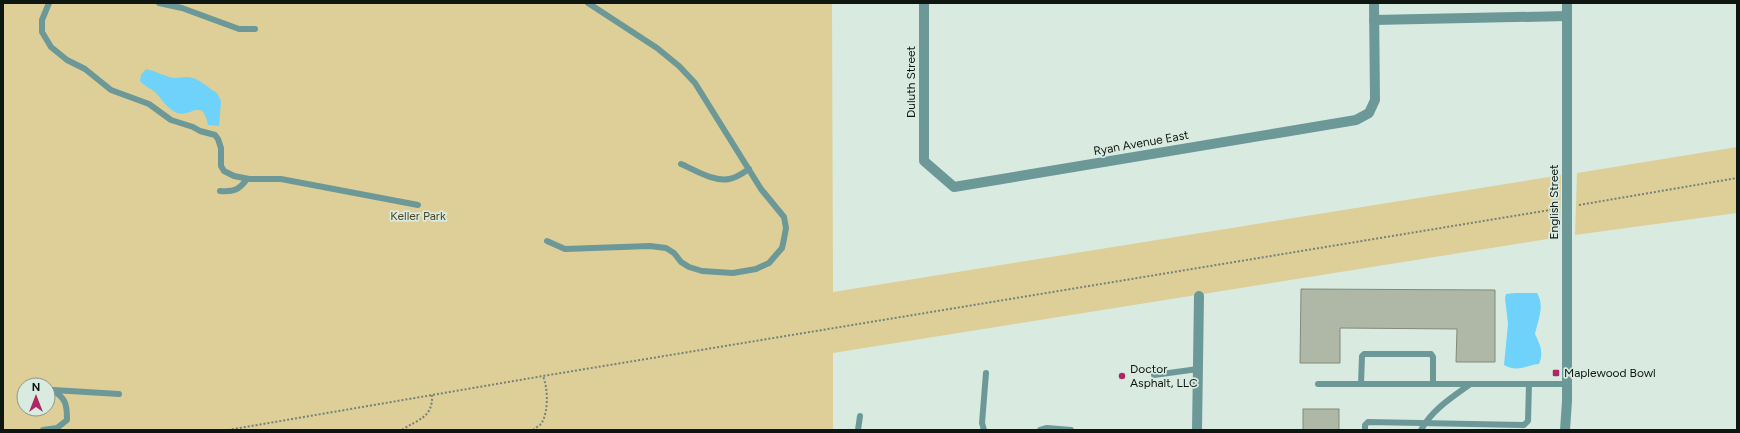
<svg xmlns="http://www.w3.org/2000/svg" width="1740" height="433" font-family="Figtree,sans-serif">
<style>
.green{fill:#ddcf97;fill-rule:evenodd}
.water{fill:#6ed2fb}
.building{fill:#afb7a7;stroke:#838a7b}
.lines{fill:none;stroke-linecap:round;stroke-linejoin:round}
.path{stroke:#75827b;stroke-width:2;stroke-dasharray:2 2;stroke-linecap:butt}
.service{stroke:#6c9998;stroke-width:6}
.minor{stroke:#6c9998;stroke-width:10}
.tertiary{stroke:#6c9998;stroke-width:10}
.poi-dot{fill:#af2667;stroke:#d9ebe1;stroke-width:1.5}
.labels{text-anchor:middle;stroke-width:3.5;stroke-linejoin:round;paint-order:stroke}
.street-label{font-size:12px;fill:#0f1612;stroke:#d9ebe1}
.park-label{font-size:12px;fill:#4e4520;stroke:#d9ebe1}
.poi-label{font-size:12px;fill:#0f1612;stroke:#d9ebe1;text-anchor:start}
</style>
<rect width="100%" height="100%" fill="#d9ebe1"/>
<g class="green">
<path d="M3 3H832L833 292 1561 175 1560 237 833 353V430H3ZM24 385H48V409H24Z"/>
<polygon points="1737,147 1737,213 1575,235 1577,173"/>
</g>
<g class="water">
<path d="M146 69C156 71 166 77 174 78 180 78 187 76 193 78 202 81 208 88 217 93L221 101 219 126 208 125C202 95 190 120 175 112 167 108 161 98 155 92 150 88 144 86 140 81L141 75Z"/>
<path d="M1515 293H1537C1545 306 1538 320 1535 334 1540 344 1544 353 1539 364 1525 365 1519 373 1504 365L1508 324 1505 298 1506 294Z"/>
</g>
<g class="building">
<polygon points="1301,289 1495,290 1495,362 1456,362 1457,329 1340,328 1340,363 1300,363"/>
<rect x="1303" y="409" width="36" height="21"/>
</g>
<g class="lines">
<g class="path">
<polyline points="1579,205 1737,178"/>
<polyline points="228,430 543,376 1556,209"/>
<path d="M402 430C418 419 433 418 432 395"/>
<path d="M533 430C535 428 539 426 541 424 549 412 548 388 543 376"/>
</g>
<g class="service">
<polyline points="49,3 42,20 42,32 51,47 67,60 85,69 111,90 149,104 171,120 193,127 200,131 215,135 218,139 221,148 221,166 224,171 234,176 249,179 281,179 418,205"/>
<polyline points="159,3 182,8 239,29 255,29"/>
<path d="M681 164C695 170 713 182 729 179 736 178 743 173 749 169"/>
<path d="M220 191C234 192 239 190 247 179"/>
<polyline points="547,241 565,249 650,246 666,248 674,253 681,262 689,267 702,271 733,273 756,269 769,263 782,248 784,239 786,228 784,217 761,189 695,83 679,66 657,48 588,3"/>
<polyline points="1154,375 1198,369"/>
<polyline points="1318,384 1567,384"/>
<polyline points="1361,384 1362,356 1364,354 1431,354 1433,357 1433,384"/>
<polyline points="53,390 119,394"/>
<path d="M43 430 57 428 67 420C67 404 66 399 53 390H48"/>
<polyline points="858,430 860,416"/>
<polyline points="984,430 982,423 986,373"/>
<polyline points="1040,430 1047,428 1071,430"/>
<polyline points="1365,430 1365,425 1368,422 1524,425 1528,421 1529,384"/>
<path d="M1421 430C1432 410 1451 398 1469 385"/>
</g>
<g class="minor">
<polyline points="924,3 924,161 954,187 1356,120 1369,113 1375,100 1374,3"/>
<polyline points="1374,20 1567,16"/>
<polyline points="1197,430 1199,296"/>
</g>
<polyline class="tertiary" points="1565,430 1567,401 1567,3"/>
</g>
<g class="poi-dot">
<rect x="1552" y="369" width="8" height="8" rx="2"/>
<circle cx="1122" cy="376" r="4"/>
</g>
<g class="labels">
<g class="street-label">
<text transform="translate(911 82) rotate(-90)" y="4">Duluth Street</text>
<text transform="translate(1141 143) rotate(-10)" y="4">Ryan Avenue East</text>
<text transform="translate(1554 202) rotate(-90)" y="4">English Street</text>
</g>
<g class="park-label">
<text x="418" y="220">Keller Park</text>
</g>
<g class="poi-label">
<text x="1130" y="373">Doctor<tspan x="1130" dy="14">Asphalt, LLC</tspan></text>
<text x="1564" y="377">Maplewood Bowl</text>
</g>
</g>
<rect width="1740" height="433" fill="none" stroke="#0f1612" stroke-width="8"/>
<g transform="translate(36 397)"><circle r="19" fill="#d9ebe1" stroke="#88968e"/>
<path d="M0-3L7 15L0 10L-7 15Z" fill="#af2667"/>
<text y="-6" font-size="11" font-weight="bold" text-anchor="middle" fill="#0f1612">N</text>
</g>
</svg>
